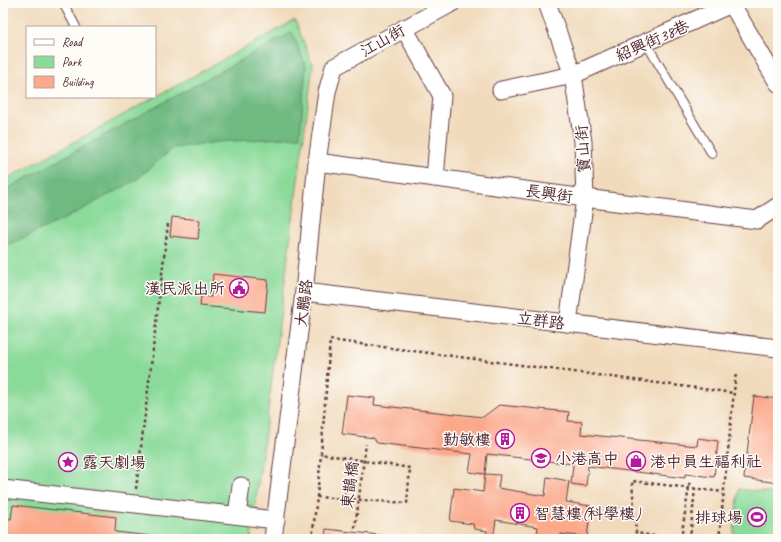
<svg xmlns="http://www.w3.org/2000/svg" width="781" height="542" font-family="Caveat,'LXGW WenKai TC',sans-serif">
<style>
.green{fill:#8ada9a;stroke:#6a7c62}
.forest{fill:#6fba82;stroke:#5c6c56}
.building{fill:#fba88b}
.lines{fill:none;stroke-linecap:round;stroke-linejoin:round}
.service-casing{stroke:#633b41;stroke-width:10}
.minor-casing{stroke:#633b41;stroke-width:19}
.path{stroke:#633b41;stroke-width:2.5;stroke-dasharray:3 3;stroke-linecap:butt}
.service{stroke:#fff;stroke-width:8}
.minor{stroke:#fff;stroke-width:17}
.path-bridge{stroke:#633b41;stroke-width:2.5;stroke-dasharray:3 3;stroke-linecap:butt}
.labels{text-anchor:middle;stroke-width:3;stroke-linejoin:round;paint-order:stroke}
.street-label{font-size:16px;fill:#4a1f2b;stroke:#fdfcf7}
.poi-label{font-size:16px;fill:#4a1f2b;stroke:#fdfcf7;text-anchor:start}
</style>
<rect width="100%" height="100%" fill="#fdfcf7"/>
<filter id="ink" filterUnits="userSpaceOnUse"><feTurbulence type="fractalNoise" baseFrequency=".025" numOctaves="2"/><feDisplacementMap in="SourceGraphic" scale="8" xChannelSelector="R" yChannelSelector="G"/><feConvolveMatrix kernelMatrix="1 2 1 2 8 2 1 2 1" color-interpolation-filters="sRGB"/></filter>
<filter id="wash" filterUnits="userSpaceOnUse"><feTurbulence type="fractalNoise" baseFrequency=".012" numOctaves="4" result="noise"/><feDisplacementMap in="SourceGraphic" scale="16" xChannelSelector="R" yChannelSelector="G"/><feGaussianBlur stdDeviation="0.9" result="paint"/><feColorMatrix in="noise" values="0 0 0 0 0 0 0 0 0 0 0 0 0 0 0 0 0 1.4 0 .05"/><feComposite in="paint" operator="in"/></filter>
<g filter="url(#wash)">
<rect width="100%" height="100%" fill="#f1dabb"/>
<g class="green">
<polygon points="295,20 313,66 251,539 3,539 3,181"/>
<polygon points="739,489 778,494 778,539 733,539"/>
</g>
<polygon class="forest" points="292,32 306,66 300,137 217,142 173,148 136,180 66,218 3,247 3,191"/>
<g id="blocks">
<g class="building">
<polygon points="172,217 200,220 198,239 170,236"/>
<polygon points="213,274 268,280 265,312 200,306 201,296 211,297"/>
<polygon points="347,395 375,398 374,405 483,417 499,405 569,412 568,421 582,422 581,434 697,446 698,438 718,441 714,477 685,474 685,478 588,466 586,486 571,484 573,464 487,454 485,474 469,472 472,454 377,443 374,438 342,434"/>
<polygon points="754,396 778,399 778,483 744,478"/>
<polygon points="485,474 500,475 498,488 545,496 547,477 569,481 566,502 591,506 587,537 561,534 560,539 549,539 537,537 538,527 496,520 493,539 486,539 487,531 474,529 473,524 450,521 454,488 483,492"/>
<polygon points="13,505 116,517 115,532 170,538 170,539 3,539 3,518 11,519"/>
<polygon points="326,529 405,538 405,539 325,539"/>
</g>
</g>
</g>
<g filter="url(#ink)">
<use href="#blocks" fill-opacity="0" stroke="#633b41" stroke-width="1"/>
<g class="lines">
<defs>
<g id="service">
<polyline points="63,3 76,27"/>
<polyline points="646,43 712,154"/>
</g>
<g id="minor">
<polyline points="547,3 573,75 583,142 585,198 568,323"/>
<polyline points="731,3 778,83"/>
<polyline points="404,28 442,96 435,178"/>
<polyline points="501,90 573,75 731,4"/>
<polyline points="317,162 585,198 757,220 778,206"/>
<polyline points="304,292 778,348"/>
<polyline points="3,489 276,520"/>
<polyline points="237,515 241,486"/>
<polyline points="273,539 304,292 317,162 327,92 334,67 452,3"/>
</g>
</defs>
<use href="#service" class="service-casing"/>
<use href="#minor" class="minor-casing"/>
<g class="path">
<polyline points="136,489 168,224"/>
<polyline points="317,497 321,454"/>
<polyline points="345,499 348,458"/>
<polyline points="312,539 317,497 407,503 410,468 321,454 330,340 734,393"/>
<polyline points="672,539 636,533 632,481 723,492"/>
<polyline points="690,539 695,488"/>
<polyline points="719,539 736,372"/>
</g>
<use href="#service" class="service"/>
<use href="#minor" class="minor"/>
<g class="path-bridge">
<polyline points="355,528 366,444"/>
<polyline points="681,539 690,480"/>
</g>
</g>
</g>
<defs>
<symbol id="civic-ring" viewBox="-11 -11 22 22"><circle r="9.5" fill="#fdfcf7" stroke="#b5179e" stroke-width="1.5"/><path d="M-.6-6.5H3V-4.5H.6V-3L4-1V1h2V6H-6V1h2V-1L-.6-3ZM-1.2 2.5V6h2.4V2.5Z" fill="#b5179e"/></symbol>
<symbol id="building-ring" viewBox="-11 -11 22 22"><circle r="9.5" fill="#fdfcf7" stroke="#b5179e" stroke-width="1.5"/><path d="M-4-6H4V6H1V3H-1V6H-4ZM-2.5-4.3h1.7v1.8h-1.7ZM.8-4.3h1.7v1.8H.8ZM-2.5-1h1.7V.8h-1.7ZM.8-1h1.7V.8H.8Z" fill="#b5179e"/></symbol>
<symbol id="school-ring" viewBox="-11 -11 22 22"><circle r="9.5" fill="#fdfcf7" stroke="#b5179e" stroke-width="1.5"/><path d="M0-5L7-2L0 1L-7-2ZM-4 1L0 2.5L4 1V4Q0 6-4 4Z" fill="#b5179e"/></symbol>
<symbol id="shop-ring" viewBox="-11 -11 22 22"><circle r="9.5" fill="#fdfcf7" stroke="#b5179e" stroke-width="1.5"/><path d="M-5-2.5h2.3a2.7 3.5 0 0 1 5.4 0H5L5.5 6h-11ZM-1.5-2.5h3a1.5 2.3 0 0 0-3 0Z" fill="#b5179e"/></symbol>
<symbol id="sight-ring" viewBox="-11 -11 22 22"><circle r="9.5" fill="#fdfcf7" stroke="#b5179e" stroke-width="1.5"/><path d="M0-6L1.8-2.2L6-1.7L2.9 1.2L3.7 5.4L0 3.3L-3.7 5.4L-2.9 1.2L-6-1.7L-1.8-2.2Z" fill="#b5179e"/></symbol>
<symbol id="stadium-ring" viewBox="-11 -11 22 22"><circle r="9.5" fill="#fdfcf7" stroke="#b5179e" stroke-width="1.5"/><path d="M0-5a6.5 5 0 1 0 0 10a6.5 5 0 1 0 0-10ZM-3.5-1.8h7v3.6h-7Z" fill="#b5179e"/></symbol>
</defs>
<g fill-rule="evenodd">
<use href="#civic-ring" x="228" y="277" width="22" height="22"/>
<use href="#building-ring" x="494" y="428" width="22" height="22"/>
<use href="#school-ring" x="530" y="447" width="22" height="22"/>
<use href="#shop-ring" x="625" y="450" width="22" height="22"/>
<use href="#sight-ring" x="57" y="451" width="22" height="22"/>
<use href="#building-ring" x="509" y="502" width="22" height="22"/>
<use href="#stadium-ring" x="746" y="506" width="22" height="22"/>
</g>
<g class="labels">
<g class="street-label">
<text transform="translate(382 40) rotate(-29)" y="6">江山街</text>
<text transform="translate(652 40) rotate(-24)" y="6">紹興街38巷</text>
<text transform="translate(582 149) rotate(-94)" y="6">寶山街</text>
<text transform="translate(549 193) rotate(8)" y="6">長興街</text>
<text transform="translate(303 303) rotate(-83)" y="6">大鵬路</text>
<text transform="translate(541 320) rotate(7)" y="6">立群路</text>
<text transform="translate(349 485) rotate(-83)" y="6">東鵲橋</text>
</g>
<g class="poi-label">
<text x="225" y="294" text-anchor="end">漢民派出所</text>
<text x="491" y="445" text-anchor="end">勤敏樓</text>
<text x="555" y="464">小港高中</text>
<text x="650" y="467">港中員生福利社</text>
<text x="82" y="468">露天劇場</text>
<text x="534" y="519">智慧樓(科學樓)</text>
<text x="743" y="523" text-anchor="end">排球場</text>
</g>
</g>
<rect width="781" height="542" fill="none" stroke="#fdfcf7" stroke-width="16"/>
<rect x="26" y="26" width="130" height="72" fill="#fdfcf7" stroke="#b5a4a5"/>
<rect x="34" y="39" width="20" height="6" fill="#ffffff" stroke="#b5a4a5"/>
<text x="62" y="46" font-size="12" fill="#4a1f2b">Road</text>
<rect x="34" y="56" width="20" height="12" fill="#8ada9a" stroke="#b5a4a5"/>
<text x="62" y="66" font-size="12" fill="#4a1f2b">Park</text>
<rect x="34" y="76" width="20" height="12" fill="#fba88b" stroke="#b5a4a5"/>
<text x="62" y="86" font-size="12" fill="#4a1f2b">Building</text>
</svg>
